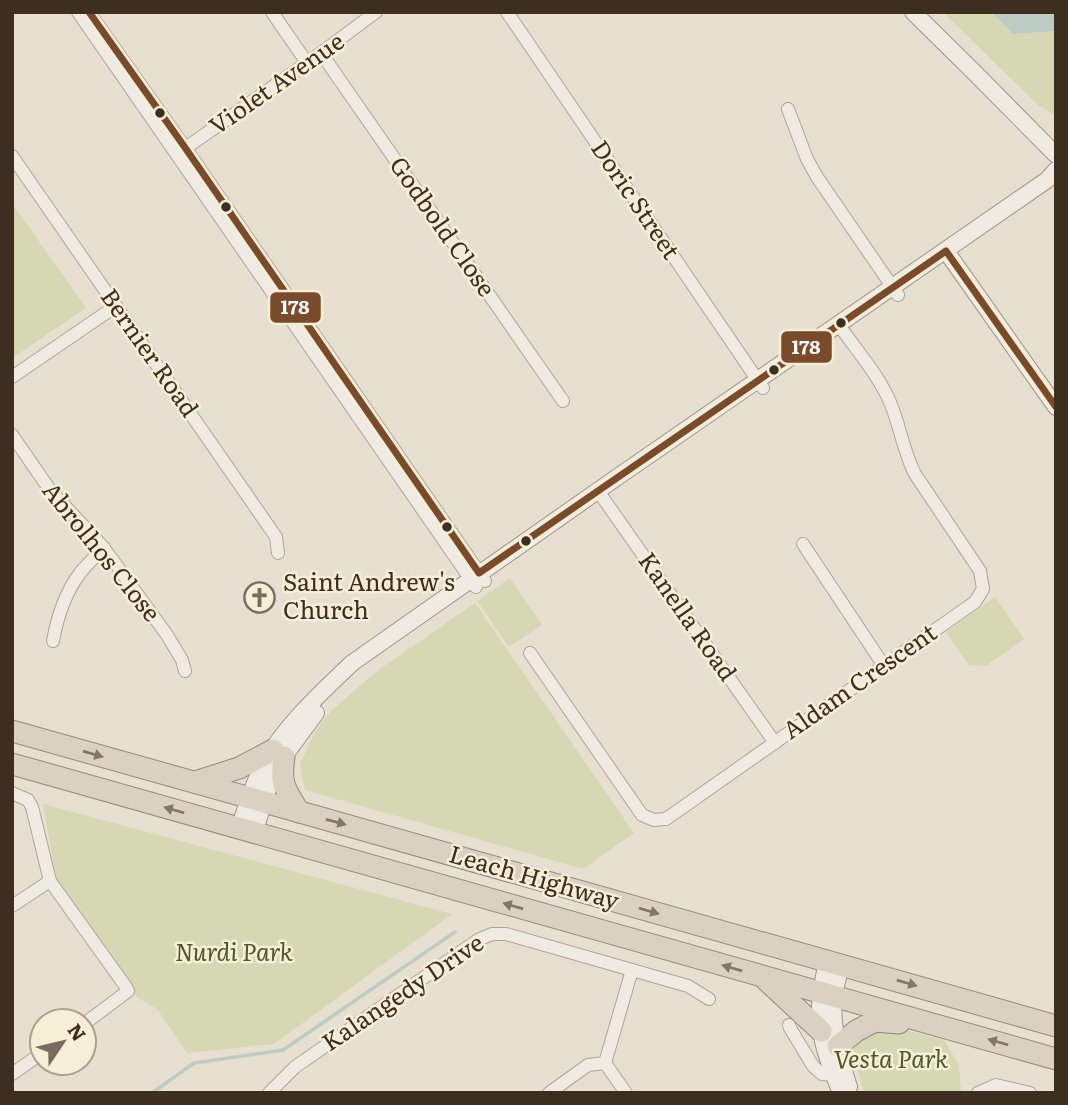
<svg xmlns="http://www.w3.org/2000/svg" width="1068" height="1105" font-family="Literata,serif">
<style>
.green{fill:#d6d7b3}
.water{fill:#bcccc2}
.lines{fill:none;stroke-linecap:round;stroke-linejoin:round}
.stream{stroke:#bcccc2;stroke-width:3.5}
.street-casing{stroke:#ada599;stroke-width:14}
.secondary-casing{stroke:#9c958a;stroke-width:18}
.highway-casing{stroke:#928b80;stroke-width:23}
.street{stroke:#efebe3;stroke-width:12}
.secondary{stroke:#efebe3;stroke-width:16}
.highway{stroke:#dad1c2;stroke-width:21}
.bus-1-casing{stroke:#f7eed8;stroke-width:12}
.bus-1{stroke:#7a4b2a;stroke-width:7}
.oneway{fill:#847769}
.bus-dot{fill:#3d2e20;stroke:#f7eed8;stroke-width:2.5}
.labels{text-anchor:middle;stroke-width:5;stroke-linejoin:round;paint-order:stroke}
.street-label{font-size:24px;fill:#3d2e20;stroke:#f7eed8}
.poi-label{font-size:24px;fill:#3d2e20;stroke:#f7eed8;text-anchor:start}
.park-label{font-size:24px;font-style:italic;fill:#4d5a26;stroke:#f7eed8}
.line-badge{stroke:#f7eed8;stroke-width:2.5}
.badge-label{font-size:19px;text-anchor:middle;font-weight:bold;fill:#fff}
</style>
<rect width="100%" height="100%" fill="#e7e0d1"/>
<g class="green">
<polygon points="943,12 991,12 1013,34 1056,31 1056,116 1038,105"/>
<polygon points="12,203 86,308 12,358"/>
<polygon points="510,578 542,625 509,647 477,601"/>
<polygon points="995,597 1024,639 986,666 969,665 946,632"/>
<polygon points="475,603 634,833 583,869 305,790 300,764 315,732 331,711 377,671"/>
<polygon points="43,804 452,914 274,1044 187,1053 157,1009 138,998 56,878"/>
<polygon points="883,1024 944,1040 959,1065 961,1093 864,1093 851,1044"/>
</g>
<polygon class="water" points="991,12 1056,12 1056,31 1013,34"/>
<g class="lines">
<polyline class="stream" points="152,1093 194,1063 283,1050 455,932"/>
<defs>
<g id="street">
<polyline points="78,12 476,587"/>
<polyline points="272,12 307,63"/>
<polyline points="507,12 763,388"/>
<polyline points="91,15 186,149 485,581"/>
<polyline points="321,53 563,401"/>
<polyline points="788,109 807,159 817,177 898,295"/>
<polyline points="180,152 321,53 376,12"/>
<polyline points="12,156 276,537 278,553"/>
<polyline points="12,377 116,306"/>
<polyline points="12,435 50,490 104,548 167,635 182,660 185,671"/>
<polyline points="598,491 775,743"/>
<polyline points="803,544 884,666"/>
<path d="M53 641C57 618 66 592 80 573 87 564 96 556 104 548"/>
<path d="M530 653 642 815 654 820 666 819 975 602 983 589 980 571 915 474C903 451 900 425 890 402 878 374 856 350 839 325"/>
<polyline points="12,793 28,800 32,807 50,881 126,987 128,991 84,1024"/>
<polyline points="12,906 50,881"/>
<polyline points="789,1025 790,1028 813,1066 822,1074 834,1075"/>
<polyline points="605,1063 626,1093"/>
<polyline points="12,1074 42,1053"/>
<polyline points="269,1093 295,1067 478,940 492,934 506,934 688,986 709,999"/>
<polyline points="549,1093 588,1065 605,1063 632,970"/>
<polyline points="978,1093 996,1085 1030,1093"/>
</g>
<g id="secondary">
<polyline points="913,12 974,72 1056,155"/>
<polyline points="946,251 1056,407"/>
<path d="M239 828C247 807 253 782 265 762 286 724 321 693 352 663L616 478 1047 180 1056 170"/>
<polyline points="254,833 271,779 285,755 316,713"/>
<path d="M827 960C823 983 817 1007 821 1030 824 1052 833 1073 841 1093"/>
<path d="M841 964C839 975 835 987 834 998 831 1028 840 1059 849 1087"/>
</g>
<g id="highway">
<path d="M12 731C360 829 708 926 1056 1026"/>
<path d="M284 757C280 785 285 789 299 812"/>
<polyline points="12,764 1056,1059"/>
<polyline points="195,782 239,768 273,750"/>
<polyline points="766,980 821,1031"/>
<polyline points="838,1046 856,1031 875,1021 899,1023"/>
</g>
</defs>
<use href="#street" class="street-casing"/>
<use href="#secondary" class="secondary-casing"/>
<use href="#highway" class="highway-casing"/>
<use href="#street" class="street"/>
<use href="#secondary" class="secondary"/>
<use href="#highway" class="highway"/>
<defs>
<polyline id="bus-1" points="89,12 186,149 479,573 946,251 1056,407"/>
</defs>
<use href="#bus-1" class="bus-1-casing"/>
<use href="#bus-1" class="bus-1"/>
</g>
<defs><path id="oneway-solid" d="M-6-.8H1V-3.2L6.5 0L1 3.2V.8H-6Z" transform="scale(1.75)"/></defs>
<g class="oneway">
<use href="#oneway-solid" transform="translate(93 754) rotate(16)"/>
<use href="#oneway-solid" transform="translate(174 810) rotate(-164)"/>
<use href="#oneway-solid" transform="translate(336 822) rotate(15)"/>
<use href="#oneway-solid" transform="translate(513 906) rotate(-164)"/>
<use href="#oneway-solid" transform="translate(649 911) rotate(16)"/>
<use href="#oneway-solid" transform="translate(732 968) rotate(-164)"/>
<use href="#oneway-solid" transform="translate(907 983) rotate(16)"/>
<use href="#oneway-solid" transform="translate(998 1042) rotate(-164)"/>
</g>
<defs>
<symbol id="church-ring" viewBox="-11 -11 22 22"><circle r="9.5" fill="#f7eed8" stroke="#786c5e" stroke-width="1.5"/><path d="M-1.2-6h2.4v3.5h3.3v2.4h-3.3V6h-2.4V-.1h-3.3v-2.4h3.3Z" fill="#786c5e"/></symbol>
</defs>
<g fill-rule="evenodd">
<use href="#church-ring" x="242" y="580" width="35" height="35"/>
</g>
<g class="bus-dot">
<circle cx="160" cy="113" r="6"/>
<circle cx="226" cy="207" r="6"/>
<circle cx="841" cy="323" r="6"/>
<circle cx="774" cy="370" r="6"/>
<circle cx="447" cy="527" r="6"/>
<circle cx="526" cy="541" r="6"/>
</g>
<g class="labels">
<g class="street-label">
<text transform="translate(277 84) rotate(-35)" y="8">Violet Avenue</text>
<text transform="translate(635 200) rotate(56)" y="8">Doric Street</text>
<text transform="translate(442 227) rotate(55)" y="8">Godbold Close</text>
<text transform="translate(149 353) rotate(55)" y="8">Bernier Road</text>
<text transform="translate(101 552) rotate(51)" y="8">Abrolhos Close</text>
<text transform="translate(687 617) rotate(55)" y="8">Kanella Road</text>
<text transform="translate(860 682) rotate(-35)" y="8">Aldam Crescent</text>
<text transform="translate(534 878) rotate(16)" y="8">Leach Highway</text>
<text transform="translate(403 993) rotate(-34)" y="8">Kalangedy Drive</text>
</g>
<g class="poi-label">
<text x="283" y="591">Saint Andrew's<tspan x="283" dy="28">Church</tspan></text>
</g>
<g class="park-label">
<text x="234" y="961">Nurdi Park</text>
<text x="891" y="1068">Vesta Park</text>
</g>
</g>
<g class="line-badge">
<rect x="269" y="291" width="53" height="33" rx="7" fill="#7a4b2a"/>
<rect x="780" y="330" width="53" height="34" rx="7" fill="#7a4b2a"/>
</g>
<g class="badge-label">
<text x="295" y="314">178</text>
<text x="806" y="354">178</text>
</g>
<rect width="1068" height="1105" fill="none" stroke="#3d2e20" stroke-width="28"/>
<g transform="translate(63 1042) rotate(55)"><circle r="33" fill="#f7eed8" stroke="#ada18e" stroke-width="2"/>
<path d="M0-5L12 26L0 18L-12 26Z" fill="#786c5e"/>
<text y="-10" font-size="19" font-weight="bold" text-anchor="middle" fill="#3d2e20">N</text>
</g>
</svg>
